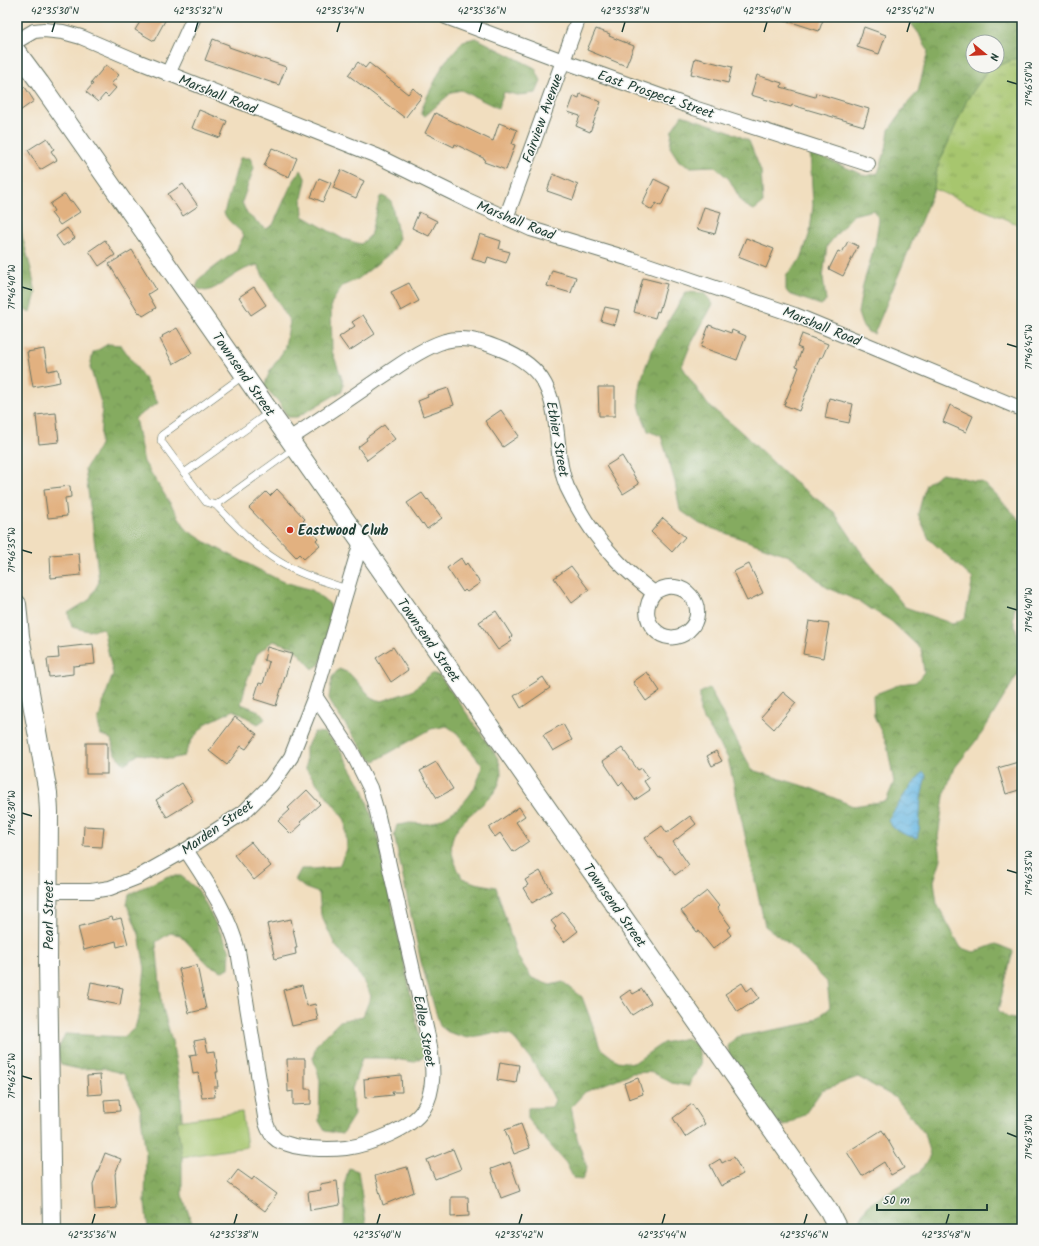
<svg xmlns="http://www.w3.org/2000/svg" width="1039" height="1246" font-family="Kalam,sans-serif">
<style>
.grass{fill:url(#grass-tufts);stroke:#638251}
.forest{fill:url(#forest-crowns);stroke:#52744a;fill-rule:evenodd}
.pitch{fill:#a7c66e;stroke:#638251}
.water{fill:url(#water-waves);stroke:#447a8b}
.building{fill:#e2b180}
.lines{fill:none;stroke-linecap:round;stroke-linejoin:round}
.service-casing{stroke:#687565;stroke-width:8}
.minor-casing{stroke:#687565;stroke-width:16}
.tertiary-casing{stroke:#687565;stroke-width:20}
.service{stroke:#fff;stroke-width:7}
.minor{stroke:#fff;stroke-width:14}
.tertiary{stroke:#fff;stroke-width:18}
.ticks{fill:none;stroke:#1f3d34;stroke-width:1.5}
.poi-dot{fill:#c8321e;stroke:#f6f6f2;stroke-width:1.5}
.labels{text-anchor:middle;stroke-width:3;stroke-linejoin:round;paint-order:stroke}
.street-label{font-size:14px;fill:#1f3d34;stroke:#f6f6f2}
.poi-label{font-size:14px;font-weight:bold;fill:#1f3d34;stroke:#f6f6f2;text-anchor:start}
.neatline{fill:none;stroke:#1f3d34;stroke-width:1.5}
.ticks-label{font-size:10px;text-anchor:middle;fill:#1f3d34}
</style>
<defs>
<pattern id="grass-tufts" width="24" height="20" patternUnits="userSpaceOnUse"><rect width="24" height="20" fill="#a7c66e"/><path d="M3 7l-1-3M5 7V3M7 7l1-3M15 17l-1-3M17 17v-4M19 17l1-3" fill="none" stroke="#87a25b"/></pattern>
<pattern id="forest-crowns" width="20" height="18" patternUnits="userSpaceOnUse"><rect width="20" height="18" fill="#85ab61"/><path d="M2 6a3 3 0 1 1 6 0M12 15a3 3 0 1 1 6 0" fill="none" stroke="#6c8c51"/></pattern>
<pattern id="water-waves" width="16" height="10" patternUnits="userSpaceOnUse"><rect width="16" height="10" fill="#68b7e2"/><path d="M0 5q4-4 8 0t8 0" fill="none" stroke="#5596b8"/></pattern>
</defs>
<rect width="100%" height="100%" fill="#f6f6f2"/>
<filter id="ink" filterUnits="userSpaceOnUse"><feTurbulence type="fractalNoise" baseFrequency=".025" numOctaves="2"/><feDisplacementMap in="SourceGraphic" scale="8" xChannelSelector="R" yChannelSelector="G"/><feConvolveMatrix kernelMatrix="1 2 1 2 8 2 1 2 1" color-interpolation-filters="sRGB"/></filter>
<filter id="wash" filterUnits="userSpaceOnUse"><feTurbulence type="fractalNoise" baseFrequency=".012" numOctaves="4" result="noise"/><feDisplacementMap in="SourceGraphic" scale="16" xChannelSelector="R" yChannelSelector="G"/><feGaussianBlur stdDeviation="0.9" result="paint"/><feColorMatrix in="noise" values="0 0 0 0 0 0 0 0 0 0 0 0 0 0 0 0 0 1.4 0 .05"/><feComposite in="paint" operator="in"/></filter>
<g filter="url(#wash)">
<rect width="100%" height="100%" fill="#f1debf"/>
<polygon class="grass" points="1022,56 1022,226 934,189 923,170 973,66 997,66"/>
<g class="forest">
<path d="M906 17H1022V56L988 70 967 100 937 168 934 189 874 334 868 332 862 325 858 313 863 285 875 245 879 219 873 210 853 215 827 246 823 277 826 301 821 305 789 294 786 290V275L801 259 810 232 813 205 810 152 866 176 878 173 886 149 889 130 907 104 918 92 928 51 920 35ZM973 42H997V66H973Z"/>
<polygon points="476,38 535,68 541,81 536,93 518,95 504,92 498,108 461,90 452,92 425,116 421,114 424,103 444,63 463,41"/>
<polygon points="682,115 729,131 749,141 761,171 763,203 754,210 743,204 729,179 714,166 691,167 679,161 670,147 672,130"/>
<path d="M240 158H250L254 168 242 202 247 214 266 229 273 225 291 185 301 170 306 180 302 198 303 216 343 239 361 244 370 236 380 197 383 196 391 201 399 238 393 251 358 279 342 286 331 304 332 351 344 384 342 391 297 417H288L278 401 264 386 270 371 284 350 290 322 264 278 258 265C239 268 227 283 210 290 205 292 199 290 196 287L200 278 236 251 244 235C237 227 228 222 224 213Z"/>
<polygon points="17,188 19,189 19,206 22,236 31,269 36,293 31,312 17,307"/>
<path d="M686 292 704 293 713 304 690 346 682 366 690 379 708 405 738 429 794 482 834 512 863 555 905 607 953 624 965 618 973 579 929 539 918 514 926 484 942 473 984 483 1022 522 1021 570 1013 619 1020 644 1021 669 982 733 953 770 944 796 938 837 941 859 934 881 937 904 961 948 974 952 996 944 1013 951 998 1010 1008 1018 1022 1020V1229H863L861 1219 867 1206 920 1172 930 1155 924 1133 896 1098 858 1077 822 1090 805 1114 785 1126 773 1119 729 1055 728 1046 736 1037 810 1023 830 1008 827 982 789 944 765 926 728 758 700 713V693L709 688 752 770 813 789 853 806 886 801 894 782 887 745 874 716 873 695 901 684 916 682 924 672 921 649 891 621 856 600 826 587 792 557 700 524 680 510 675 482 661 436 648 431C645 422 639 410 639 401 639 363 667 324 686 292Z"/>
<polygon points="108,344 121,345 146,381 158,403 135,418 144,462 187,530 209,544 281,581 312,590 330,604 333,620 320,664 313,669 293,647 273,641 257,654 247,680 241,704 259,711 265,719 258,724 234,710 207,723 192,739 184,756 170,759 139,754 124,764 115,754 111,739 101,735 98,722 104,700 113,674 103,628 88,631 72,627 68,613 89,600 99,582 92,520 85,469 100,445 102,406 90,367 93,353"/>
<path d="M339 669 349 673 373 699 382 701 412 691 432 673 440 676C456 698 471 719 486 741 490 747 497 755 499 762 512 799 459 810 452 840 449 853 457 867 462 878L475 883 496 887 517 956 532 978 550 985 563 982 582 997 593 1026 600 1048 617 1061 634 1063 663 1043 687 1038 698 1047 701 1064 688 1086 672 1083 652 1072 632 1073 585 1092 571 1107 577 1138 587 1168 582 1180 574 1179 566 1163 528 1120V1108L552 1107 555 1100C543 1076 528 1053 510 1034L493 1033 467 1038 448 1032 440 1026 421 962 394 835 397 825C401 825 405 824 409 823 416 823 425 825 431 823 458 814 478 792 482 765L457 733 447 726 431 729 375 761 369 758 335 710 329 698 332 677Z"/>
<polygon points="314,732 325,733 338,746 363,789 376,829 417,1025 425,1055 414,1062 388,1058 362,1058 352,1089 354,1115 342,1134 325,1131 319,1121 320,1080 313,1058 316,1045 340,1021 363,1016 371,996 361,977 335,945 321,915 319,893 305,888 295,880 301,869 314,869 339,866 347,849 345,820 306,769 306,748"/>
<polygon points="168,876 181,876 198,890 230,951 229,968 222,971 209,965 180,935 170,933 156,942 162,1005 172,1041 181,1089 182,1121 177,1122 182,1157 182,1195 194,1229 148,1229 145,1204 146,1155 140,1107 124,1074 103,1068 79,1069 61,1065 57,1052 65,1034 124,1037 135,1028 140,1010 145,969 139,934 127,905 129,894"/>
<polygon points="349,1168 358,1171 367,1229 344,1229 345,1181"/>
</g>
<polygon class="pitch" points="242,1112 247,1147 182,1157 177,1121"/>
<path class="water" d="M923 772 926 775 921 798 919 830 917 838C907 836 891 830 888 820L907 791Z"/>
<g id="blocks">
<g class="building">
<polygon points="143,17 167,17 154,41 135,30"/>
<polygon points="783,17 824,17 819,31 782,19"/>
<polygon points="864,27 886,35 879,54 857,47"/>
<polygon points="596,29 610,34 609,36 634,46 626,66 587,50"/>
<polygon points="213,39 229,45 229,47 286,67 279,85 205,60"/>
<polygon points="695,58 732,67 728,83 691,74"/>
<polygon points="358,62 365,68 369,63 408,94 413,88 422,96 405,118 348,75"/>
<polygon points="106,65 119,75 111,84 116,88 108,97 105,94 98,102 86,92 93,84 91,83"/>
<polygon points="757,75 782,83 781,87 815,97 816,93 869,109 864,126 792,105 791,107 751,95"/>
<polygon points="25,87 34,101 17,113 17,92"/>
<polygon points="580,94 601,102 590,132 576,126 580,116 568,112 574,96 579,98"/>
<polygon points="199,110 227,121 220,138 192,128"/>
<polygon points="435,113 493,141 499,123 517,130 512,144 515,145 506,170 484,162 485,159 455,144 454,147 425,133"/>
<polygon points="47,138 54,149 51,151 57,160 40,170 28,150"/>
<polygon points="272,148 297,158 289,177 264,166"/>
<polygon points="341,170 364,181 356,198 333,188"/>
<polygon points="553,174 578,185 573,200 547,191"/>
<polygon points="319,178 331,183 323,202 311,197"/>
<polygon points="654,179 670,187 661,206 656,203 652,210 642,204"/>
<polygon points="183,184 198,206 183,216 168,194"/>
<polygon points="65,194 70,202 72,201 80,212 60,225 51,213 54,211 50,204"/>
<polygon points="704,207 721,212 715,234 697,229"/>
<polygon points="419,212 437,221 429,236 412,228"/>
<polygon points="67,228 75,238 63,246 56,236"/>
<polygon points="480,234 501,241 499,249 510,252 506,263 488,257 486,263 472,259"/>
<polygon points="746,238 774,249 766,268 738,257"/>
<polygon points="105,240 115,255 99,266 89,251"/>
<polygon points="848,241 858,246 843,276 829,269 838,251 842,253"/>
<polygon points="132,250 156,289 148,294 156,308 143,316 140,312 139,313 109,264"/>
<polygon points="552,270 576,277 571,293 547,286"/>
<polygon points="643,278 667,284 659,312 657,311 655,318 634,312"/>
<polygon points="409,283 419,301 401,311 391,292"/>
<polygon points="254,287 266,305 251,315 239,297"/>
<polygon points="605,307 619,310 615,325 601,321"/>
<polygon points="363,315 375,334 349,351 339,337 355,326 352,322"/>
<polygon points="709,325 731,333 732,330 746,336 737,360 701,347"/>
<polygon points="177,328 192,353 173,364 160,339 163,337 162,336"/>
<polygon points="802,334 828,344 822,358 820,357 799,411 784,405 799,367 796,366 802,349 797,347"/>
<polygon points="44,349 48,371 58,369 60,382 33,387 27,352"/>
<polygon points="598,387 615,387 615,416 599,416"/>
<polygon points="448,388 454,405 423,416 418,401 428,397 427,395"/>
<polygon points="829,398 853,404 849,423 825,418"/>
<polygon points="950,405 973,416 966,432 943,422"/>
<polygon points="501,410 519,436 503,447 485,421"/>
<polygon points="56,413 59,442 39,444 36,415"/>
<polygon points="384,425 395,439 367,460 358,447 367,440 366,438"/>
<polygon points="622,456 639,484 623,494 606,466"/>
<polygon points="70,486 71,497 65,498 67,516 48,518 44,489"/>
<polygon points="277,489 305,519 303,521 318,538 316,540 320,545 304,559 299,554 296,557 249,508 266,492 270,496"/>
<polygon points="422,493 427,500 428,499 442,518 427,529 423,523 422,524 407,503"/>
<polygon points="663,518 685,537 672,552 651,532"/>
<polygon points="79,553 81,575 51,578 50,555"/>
<polygon points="461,558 465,565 467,563 480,583 467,592 465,590 463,592 447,568"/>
<polygon points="749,564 763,593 747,601 733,572"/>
<polygon points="571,566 589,590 572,603 554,578"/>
<polygon points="496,611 512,636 510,638 512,641 498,650 479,622"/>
<polygon points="809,621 829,624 823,658 803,654"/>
<polygon points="93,644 95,664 73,666 73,674 49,677 47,659 59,658 58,648"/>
<polygon points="267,647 292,654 276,706 254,699 259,683 263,684 269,662 264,660"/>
<polygon points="393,647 408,670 391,682 376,658"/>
<polygon points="647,672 660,691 646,701 633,682"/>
<polygon points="543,677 550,688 521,708 514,696"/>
<polygon points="783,692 796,703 774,729 761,717"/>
<polygon points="235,717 257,734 246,749 241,746 227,765 209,751"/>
<polygon points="563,724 572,740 553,751 543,735"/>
<rect x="86" y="743" width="21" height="31"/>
<polygon points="622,748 638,770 642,768 649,778 644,781 650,790 635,800 622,782 619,785 603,761"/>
<polygon points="716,751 722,761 712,766 707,756"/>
<polygon points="436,762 453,789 437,798 420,771"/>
<polygon points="1018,762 1022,773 1022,789 1006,794 998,768"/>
<polygon points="182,783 193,801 167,817 156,800"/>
<polygon points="307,790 320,804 300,822 302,824 291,834 278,821 290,810 288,808"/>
<polygon points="519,807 525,816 516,822 529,841 513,852 500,833 495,837 489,828"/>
<polygon points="690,816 696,824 673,842 689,865 675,875 661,857 659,858 645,838 662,826 667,833"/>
<polygon points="84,826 104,827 102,847 83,846"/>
<polygon points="251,842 271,866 254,880 234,855"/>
<polygon points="540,871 552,891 532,903 523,888 528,885 525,880"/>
<polygon points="707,891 719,906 717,908 731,927 727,930 731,935 713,949 699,931 697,932 681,911"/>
<polygon points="563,912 578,931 564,942 554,929 556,927 551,921"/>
<polygon points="112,917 113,920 121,918 128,944 117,947 116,941 84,950 78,927"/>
<polygon points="291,919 297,948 295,948 296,954 275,959 267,924"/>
<polygon points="197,965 206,1009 189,1013 179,969"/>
<polygon points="91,982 123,988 120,1005 88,999"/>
<polygon points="742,983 747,991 752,987 759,998 738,1012 725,994"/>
<polygon points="302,985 307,1006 315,1004 318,1020 292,1026 283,990"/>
<polygon points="642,989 651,1003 632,1015 620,997 630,990 633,994"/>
<polygon points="205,1039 208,1052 215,1051 218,1072 216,1072 218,1087 214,1087 215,1097 202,1098 198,1073 193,1074 190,1055 197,1054 194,1041"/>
<polygon points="287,1059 305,1059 305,1089 311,1089 311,1104 293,1105 293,1091 288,1092"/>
<polygon points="500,1062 519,1065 516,1083 497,1080"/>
<polygon points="100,1075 102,1094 88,1095 87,1076"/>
<polygon points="401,1075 402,1092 392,1092 393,1095 365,1098 364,1079"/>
<polygon points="638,1078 643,1094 629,1099 624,1083"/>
<polygon points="119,1099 120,1111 105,1112 104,1100"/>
<polygon points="692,1104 705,1124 685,1137 673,1118"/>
<polygon points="521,1124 530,1148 514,1154 505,1130"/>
<polygon points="882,1130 904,1168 891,1175 884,1162 862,1176 847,1152"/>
<polygon points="453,1149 461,1169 435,1179 427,1160"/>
<polygon points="105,1153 121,1159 115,1174 117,1208 95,1210 93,1184"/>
<polygon points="734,1157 743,1174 721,1186 710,1165 720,1159 722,1163"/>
<polygon points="510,1162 520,1191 501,1198 491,1169"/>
<polygon points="407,1167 414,1192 383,1205 375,1176"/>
<polygon points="238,1170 252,1180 254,1177 277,1194 265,1211 228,1183"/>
<polygon points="337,1181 340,1205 310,1210 308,1192 321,1190 320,1184"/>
<polygon points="451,1197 468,1197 469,1216 451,1217"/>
</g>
</g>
</g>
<g filter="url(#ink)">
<use href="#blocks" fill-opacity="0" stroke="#687565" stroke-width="1"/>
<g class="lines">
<defs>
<g id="service">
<polyline points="244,375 162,435 161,441 206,502 216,505 295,448"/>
<polyline points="184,473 270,412"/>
<path d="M216 505C235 525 254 546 278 561 298 574 324 581 347 589"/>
</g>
<g id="minor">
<polyline points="446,17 563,61 694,108 868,164"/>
<polyline points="17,41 34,31 44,30 63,32 81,37 137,61 377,156 467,200 531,229 630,259 795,315 1022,409"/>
<polyline points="168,74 194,17"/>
<polyline points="506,218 579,17"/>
<path d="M289 439C319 420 348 400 377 380 399 366 420 349 445 341 462 336 482 341 498 348 548 367 553 394 558 443 559 458 561 472 567 487 579 512 595 537 614 557 626 571 640 582 654 593 682 572 713 609 688 631 665 651 633 620 654 593"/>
<path d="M186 850C207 882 229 914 238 951L266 1123C268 1129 271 1136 277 1140 282 1143 289 1144 294 1146 311 1149 329 1150 346 1148 368 1145 411 1129 423 1110 436 1089 433 1064 429 1041L377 812 370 788 351 750 315 696"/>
<polyline points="48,891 91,891 110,888 138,877 186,850 244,812 271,785 291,757 315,696 361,542"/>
</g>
<g id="tertiary">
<polyline points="17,52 40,83 829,1211 838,1229"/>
<polyline points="17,604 20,636 48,793 49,812 48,962 52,1229"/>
</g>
</defs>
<use href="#service" class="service-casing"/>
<use href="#minor" class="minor-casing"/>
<use href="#tertiary" class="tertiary-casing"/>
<use href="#service" class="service"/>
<use href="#minor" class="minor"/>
<use href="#tertiary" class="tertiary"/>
</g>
</g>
<path class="ticks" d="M52 32 55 22M195 32 198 22M337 32 340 22M479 32 482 22M622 32 625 22M764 32 767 22M907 32 910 22M1007 81 1017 84M22 287 32 290M1007 344 1017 347M22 550 32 553M1007 607 1017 610M22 813 32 816M1007 870 1017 873M22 1076 32 1079M1007 1133 1017 1137M92 1224 95 1214M234 1224 237 1214M377 1224 380 1214M519 1224 522 1214M662 1224 665 1214M804 1224 807 1214M946 1224 949 1214"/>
<circle class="poi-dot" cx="290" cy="530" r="4"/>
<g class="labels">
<g class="street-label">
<text transform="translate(218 94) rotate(22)" y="5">Marshall Road</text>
<text transform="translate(656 94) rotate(19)" y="5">East Prospect Street</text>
<text transform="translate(542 118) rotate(-70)" y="5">Fairview Avenue</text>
<text transform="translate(516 220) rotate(22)" y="5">Marshall Road</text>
<text transform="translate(822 326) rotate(22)" y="5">Marshall Road</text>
<text transform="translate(244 374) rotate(55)" y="5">Townsend Street</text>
<text transform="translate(558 439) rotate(80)" y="5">Ethier Street</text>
<text transform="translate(429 640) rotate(55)" y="5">Townsend Street</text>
<text transform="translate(217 827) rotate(-35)" y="5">Marden Street</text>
<text transform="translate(615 905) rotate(55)" y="5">Townsend Street</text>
<text transform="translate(48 915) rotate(-90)" y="5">Pearl Street</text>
<text transform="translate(425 1031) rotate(80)" y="5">Edlee Street</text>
</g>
<g class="poi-label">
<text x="298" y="535">Eastwood Club</text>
</g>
</g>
<rect width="1039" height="1246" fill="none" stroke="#f6f6f2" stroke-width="44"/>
<g transform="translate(985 54) rotate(108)"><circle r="19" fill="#f6f6f2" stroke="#a0aca6"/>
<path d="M0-3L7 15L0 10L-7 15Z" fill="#c8321e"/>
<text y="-6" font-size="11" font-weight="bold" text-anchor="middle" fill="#1f3d34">N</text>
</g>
<path d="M877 1204v6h110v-6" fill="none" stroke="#1f3d34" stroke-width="2"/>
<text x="883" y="1204" font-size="12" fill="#1f3d34" stroke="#f6f6f2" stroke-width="3" paint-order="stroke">50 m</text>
<rect x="22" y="22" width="995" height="1202" class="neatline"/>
<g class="ticks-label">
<text x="55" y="14">42°35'30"N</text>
<text x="198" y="14">42°35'32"N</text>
<text x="340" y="14">42°35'34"N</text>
<text x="482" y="14">42°35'36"N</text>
<text x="625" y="14">42°35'38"N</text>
<text x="767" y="14">42°35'40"N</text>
<text x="910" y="14">42°35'42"N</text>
<text transform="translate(1028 84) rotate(-90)" y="4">71°46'50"W</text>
<text transform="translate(11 287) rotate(-90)" y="4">71°46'40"W</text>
<text transform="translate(1028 347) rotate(-90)" y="4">71°46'45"W</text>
<text transform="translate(11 550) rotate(-90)" y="4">71°46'35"W</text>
<text transform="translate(1028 610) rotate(-90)" y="4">71°46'40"W</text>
<text transform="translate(11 813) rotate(-90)" y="4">71°46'30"W</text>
<text transform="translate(1028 873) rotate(-90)" y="4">71°46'35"W</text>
<text transform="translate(11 1076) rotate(-90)" y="4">71°46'25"W</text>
<text transform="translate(1028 1137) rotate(-90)" y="4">71°46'30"W</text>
<text x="92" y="1238">42°35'36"N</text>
<text x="234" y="1238">42°35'38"N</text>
<text x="377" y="1238">42°35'40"N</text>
<text x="519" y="1238">42°35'42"N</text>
<text x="662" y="1238">42°35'44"N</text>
<text x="804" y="1238">42°35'46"N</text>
<text x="946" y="1238">42°35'48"N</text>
</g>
</svg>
